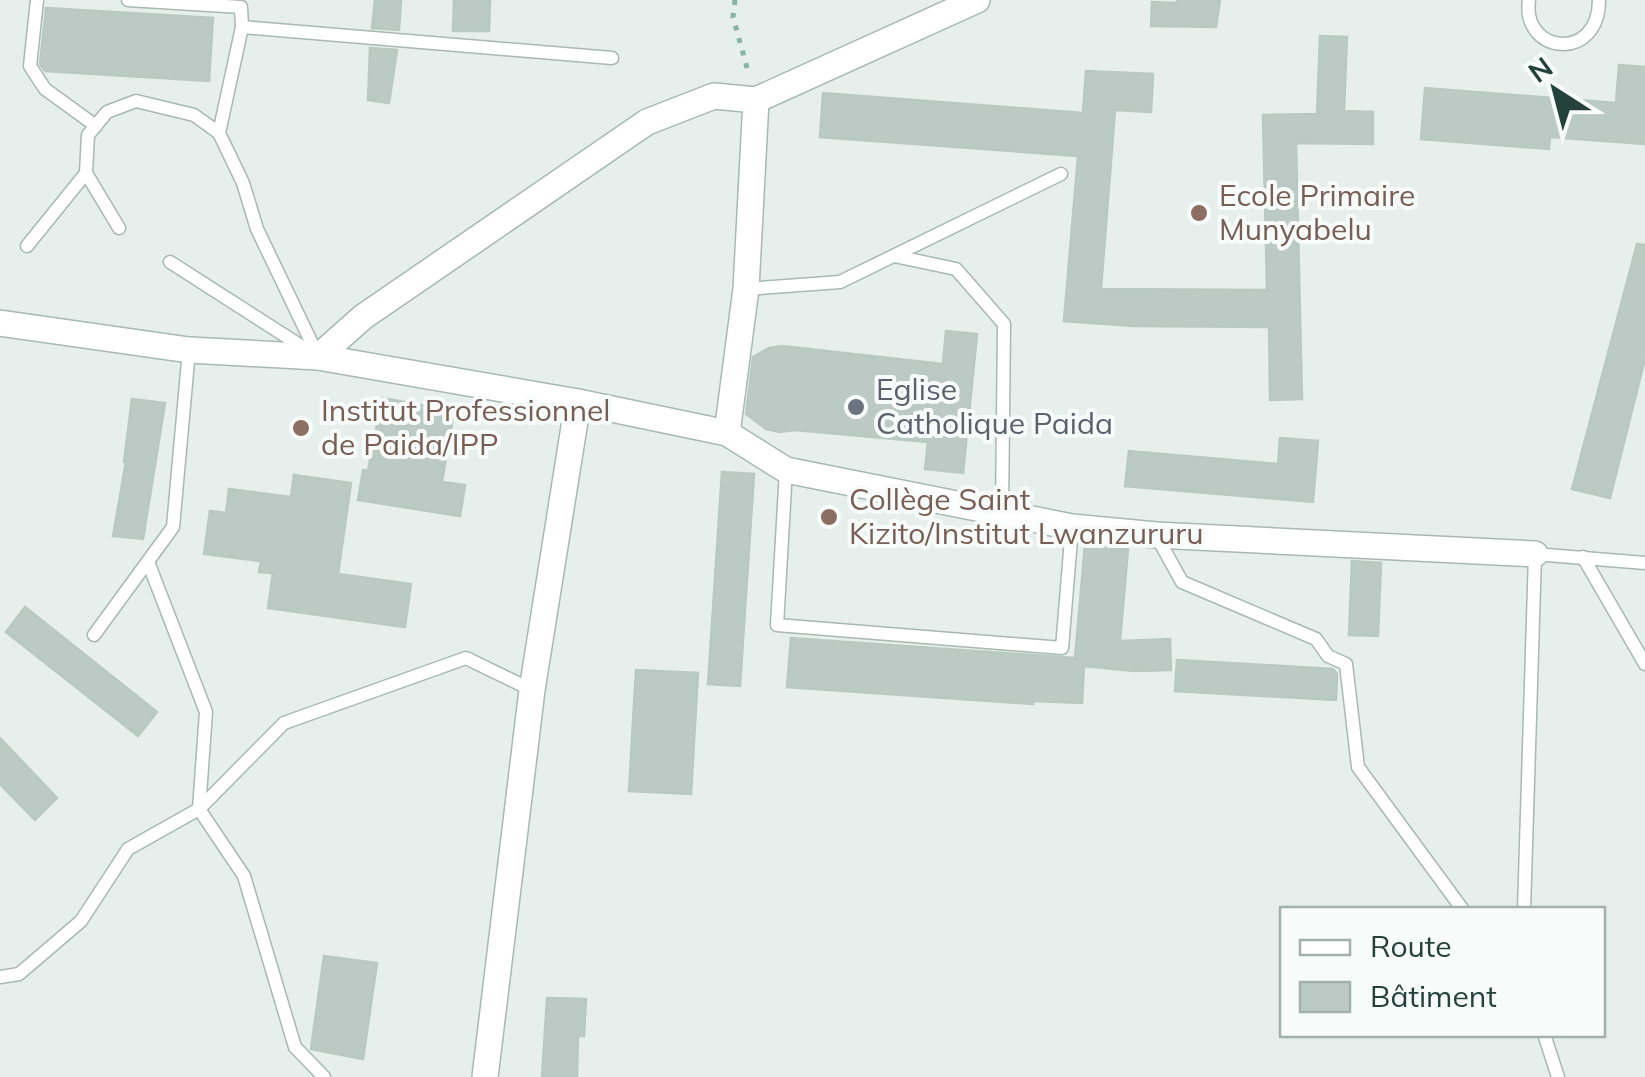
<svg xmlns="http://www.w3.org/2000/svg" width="1645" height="1077" font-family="Mulish,sans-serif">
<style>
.building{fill:#bbcac4;stroke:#b8c9c2;stroke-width:2.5}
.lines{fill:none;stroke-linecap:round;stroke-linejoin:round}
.service-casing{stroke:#a8b8b2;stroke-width:15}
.minor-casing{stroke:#a8b8b2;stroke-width:28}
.path{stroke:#86b3a5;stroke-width:5;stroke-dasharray:5 8;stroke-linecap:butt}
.service{stroke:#fff;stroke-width:12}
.minor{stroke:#fff;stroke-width:25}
.education-dot{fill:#8d6e63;stroke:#f7fbf9;stroke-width:4}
.worship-dot{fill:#6b7280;stroke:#f7fbf9;stroke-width:4}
.labels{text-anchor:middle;stroke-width:8;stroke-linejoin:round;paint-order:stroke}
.education-label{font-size:30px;fill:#785e54;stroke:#f7fbf9;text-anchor:start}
.worship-label{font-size:30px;fill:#5b616d;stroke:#f7fbf9;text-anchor:start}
</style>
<rect width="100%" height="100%" fill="#e6efeb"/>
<g class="building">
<polygon points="375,0 401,0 399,30 372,28"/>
<polygon points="454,0 490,0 489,31 453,31"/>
<polygon points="1177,0 1220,0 1216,27 1151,26 1152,2 1177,3"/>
<polygon points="46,8 213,18 209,81 45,71 40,64"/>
<polygon points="1320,36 1347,37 1344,111 1373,112 1373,144 1296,143 1302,399 1270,400 1269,327 1134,326 1064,321 1078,156 820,137 823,93 1083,113 1086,71 1153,74 1151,112 1115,110 1101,289 1267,290 1263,115 1317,114"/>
<polygon points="370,48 397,50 389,103 368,100"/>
<polygon points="1619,65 1645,67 1645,144 1550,137 1549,149 1421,139 1425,88 1616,103"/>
<polygon points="1637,244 1645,245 1645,359 1610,498 1572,489"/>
<polygon points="946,331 977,334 963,473 925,469 928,442 795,430 780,432 766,429 746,414 753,357 769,348 782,346 943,364"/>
<polygon points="382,398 454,411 442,482 465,485 460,516 358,500 363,470 368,471"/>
<polygon points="132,399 165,403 143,539 113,536 126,462 124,462"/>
<polygon points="1280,438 1318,441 1313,502 1125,486 1129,451 1278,464"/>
<polygon points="722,472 754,474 740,686 708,684"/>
<polygon points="294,475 351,483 338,574 411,584 405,627 268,608 273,573 259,572 261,561 204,554 210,511 226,513 229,489 291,497"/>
<polygon points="1085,545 1128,549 1120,641 1170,639 1171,670 1134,671 1084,666 1082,703 1033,701 1033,704 787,687 791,638 1075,658"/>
<polygon points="1352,561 1381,563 1378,636 1349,635"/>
<polygon points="25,607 157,712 138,736 6,632"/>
<polygon points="1177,660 1333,669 1337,674 1336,700 1175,691"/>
<polygon points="636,670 698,673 691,794 629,791"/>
<polygon points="0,738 57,798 35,820 0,784"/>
<polygon points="324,956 377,963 363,1059 311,1049"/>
<polygon points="547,998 586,999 584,1036 578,1036 577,1077 542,1077"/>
</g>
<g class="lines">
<defs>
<g id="service">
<polyline points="37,0 30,66 45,89 96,126"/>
<polyline points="128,0 241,7 242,27"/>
<path d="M1529 0C1521 54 1599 63 1599 0"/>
<polyline points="219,133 242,27 612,58"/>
<polyline points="119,228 86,173 88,135 107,112 136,101 194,115 219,133 243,183 257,229 318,356"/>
<polyline points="27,246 86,173"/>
<polyline points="894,256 956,269 1004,324 1002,514"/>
<polyline points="170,262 312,353"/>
<polyline points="746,289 840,282 1061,174"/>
<polyline points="786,470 777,625 1062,648 1072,527"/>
<polyline points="1156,535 1182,582 1316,639 1328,656 1346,664 1358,767 1463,910"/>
<polyline points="1583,557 1645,664"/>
<polyline points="148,562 206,712 199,809 244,876 295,1047 324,1077"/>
<polyline points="94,635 173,527 189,350"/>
<polyline points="1524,910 1535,554 1645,563"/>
<polyline points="0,977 19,974 81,921 128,849 199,809 284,723 466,658 532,690"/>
<polyline points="1544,1034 1558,1077"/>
</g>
<g id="minor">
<polyline points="0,323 189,350 318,357 578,402 727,433 786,470 1072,527 1156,535 1535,554"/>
<polyline points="318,357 363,317 647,122 714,96 756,100 977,0"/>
<polyline points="727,433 746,289 756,100"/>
<polyline points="485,1077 532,690 578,402"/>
</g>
</defs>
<use href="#service" class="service-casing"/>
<use href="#minor" class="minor-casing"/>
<polyline class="path" points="735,0 733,17 749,75"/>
<use href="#service" class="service"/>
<use href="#minor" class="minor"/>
</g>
<g class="education-dot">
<circle cx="1199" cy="213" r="10"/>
<circle cx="301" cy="428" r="10"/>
<circle cx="829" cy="517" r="10"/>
</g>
<circle class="worship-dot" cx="856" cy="407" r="10"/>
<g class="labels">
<g class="education-label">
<text x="1219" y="206">Ecole Primaire<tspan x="1219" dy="34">Munyabelu</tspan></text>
<text x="321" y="421">Institut Professionnel<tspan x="321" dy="34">de Paida/IPP</tspan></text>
<text x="849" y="510">Collège Saint<tspan x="849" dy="34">Kizito/Institut Lwanzururu</tspan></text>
</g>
<g class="worship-label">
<text x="876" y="400">Eglise<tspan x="876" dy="34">Catholique Paida</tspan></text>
</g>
</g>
<rect x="1280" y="907" width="325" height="130" fill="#f7fbf9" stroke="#a3b1ad" stroke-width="2.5"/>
<rect x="1300" y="940" width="50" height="15" fill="#ffffff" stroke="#a3b1ad" stroke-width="2.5"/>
<text x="1370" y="957" font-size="30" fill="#24423a">Route</text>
<rect x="1300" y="982" width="50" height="30" fill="#bbcac4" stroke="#a3b1ad" stroke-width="2.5"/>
<text x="1370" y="1007" font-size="30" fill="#24423a">Bâtiment</text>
<g transform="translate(1555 90) rotate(324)" stroke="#f7fbf9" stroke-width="8" paint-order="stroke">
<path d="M0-8L18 38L0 25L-18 38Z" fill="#24423a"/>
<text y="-15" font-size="28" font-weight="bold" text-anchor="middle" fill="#24423a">N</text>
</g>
</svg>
